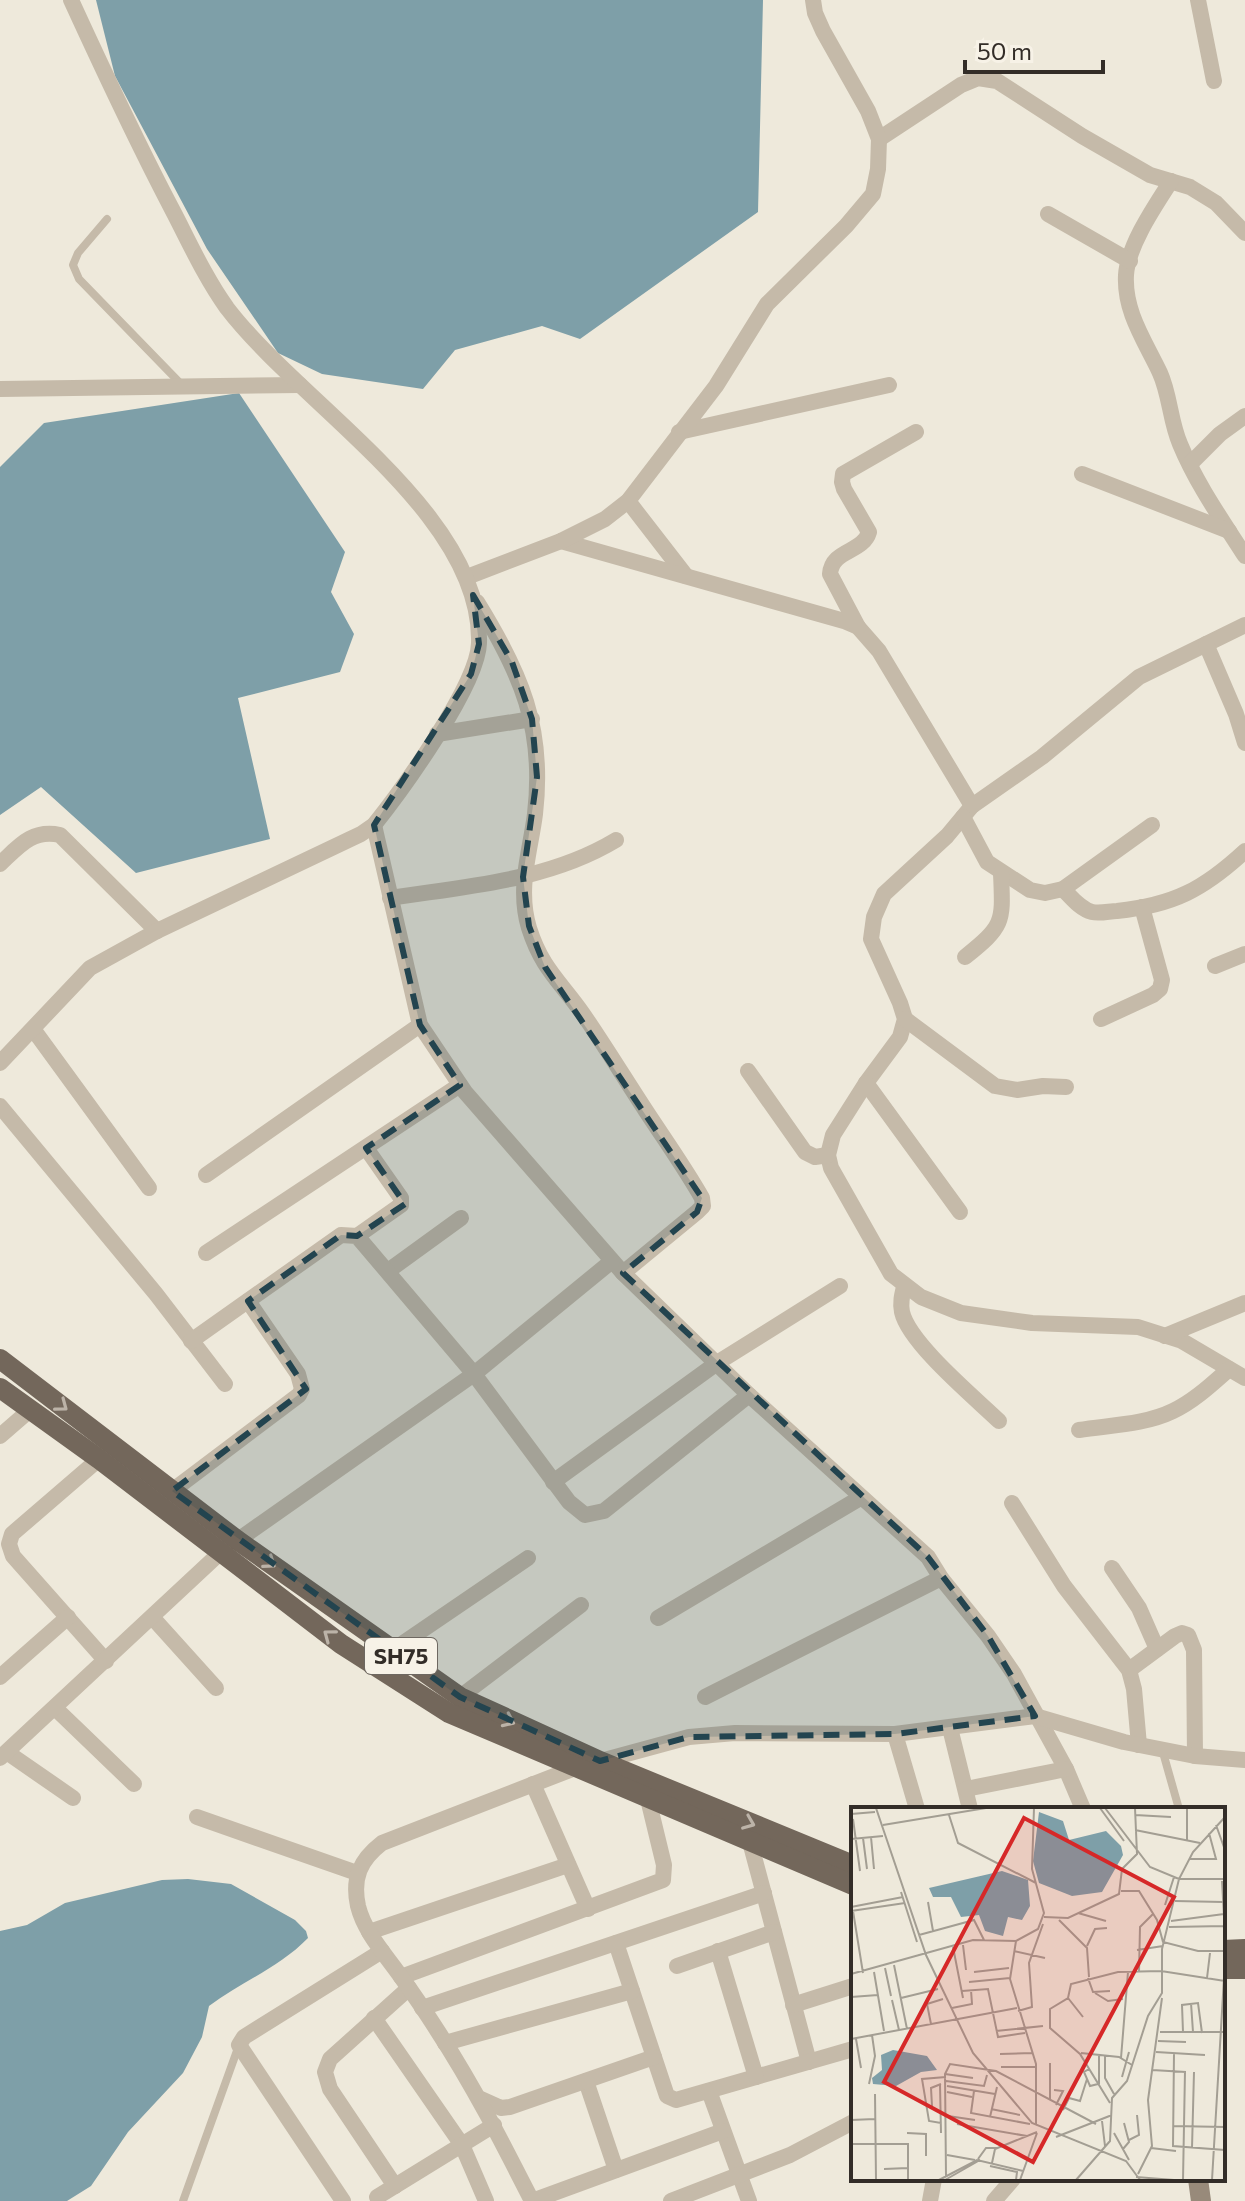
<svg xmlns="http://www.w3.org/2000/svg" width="1245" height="2201" font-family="Commissioner,sans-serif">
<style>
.water{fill:#7e9fa8}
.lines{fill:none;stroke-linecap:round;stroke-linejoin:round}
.lane{stroke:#c5baa9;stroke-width:8}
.street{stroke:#c5baa9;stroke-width:16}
.secondary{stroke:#988a7a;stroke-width:20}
.primary{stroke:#73675b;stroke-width:20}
.oneway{stroke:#bcb3a8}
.marked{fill:#23444f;fill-opacity:0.2;stroke:#23444f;stroke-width:6;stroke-dasharray:16 10;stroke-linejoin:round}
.labels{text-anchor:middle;stroke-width:6;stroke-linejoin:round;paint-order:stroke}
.shield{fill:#f7f2e7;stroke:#6e6861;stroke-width:2}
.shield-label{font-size:22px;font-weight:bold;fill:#332d28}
.inset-road{fill:none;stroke:#a39e93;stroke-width:2}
.view{fill:#d62828;fill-opacity:0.15;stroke:#d62828;stroke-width:4}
.inset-edge{fill:none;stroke:#332d28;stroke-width:4}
</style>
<rect width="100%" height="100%" fill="#eee9db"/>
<g class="water">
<polygon points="96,0 763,0 758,212 580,339 542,326 455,350 423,389 322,374 278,353 207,249 115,76"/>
<polygon points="239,393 345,552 331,592 354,634 340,672 238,698 270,839 136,873 41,787 0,815 0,467 44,423"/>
<path d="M188 1879 231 1884 295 1920 306 1931 308 1938C280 1967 241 1982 209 2006L202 2037 183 2073 128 2132 91 2186 67 2201H0V1931L27 1925 65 1903 162 1880Z"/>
</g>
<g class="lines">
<g class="lane">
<polyline points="107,219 78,253 73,265 79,279 181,384"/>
<polyline points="1162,1749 1179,1809"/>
<polyline points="183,2201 239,2045"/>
</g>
<g class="street">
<polyline points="1198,0 1214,81"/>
<polyline points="879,139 961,85 978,78 997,81 1082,136 1150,175 1190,187 1216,203 1245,233"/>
<path d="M1171 181C1155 206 1128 245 1126 275 1124 312 1145 341 1160 373 1170 395 1170 421 1180 444 1196 483 1222 520 1245 556"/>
<polyline points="1048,214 1130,261"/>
<polyline points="0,389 300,385"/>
<polyline points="679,432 889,385"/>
<polyline points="1190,464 1220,434 1245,416"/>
<polyline points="1082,474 1229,531"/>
<polyline points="628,501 686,576"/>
<polyline points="561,541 844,621 858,627 879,651 972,806"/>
<polyline points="467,577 561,541 605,519 628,501 716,386 767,304 846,226 873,194 878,169 879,139 868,111 823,31 815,13 813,0"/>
<path d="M477 602C521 673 545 728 535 814 530 853 517 888 529 928 542 969 560 981 583 1014 605 1046 625 1079 646 1111 665 1140 685 1168 702 1198L703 1206 697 1212 623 1273"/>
<polyline points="1245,625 1139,677 1042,757 972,806 947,836 884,894 874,917 871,939 900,1003 905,1019 900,1037 866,1083 833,1135 828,1155 831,1168 891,1274 921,1297 961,1313 1032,1323 1138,1327 1182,1341 1245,1378"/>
<path d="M858 627 830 574C832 549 863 553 869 532L844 489 842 482 843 474 916 432"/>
<polyline points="1206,644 1236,714 1245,743"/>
<polyline points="437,734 532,719"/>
<polyline points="963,817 987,862 1030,890 1045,893 1063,889 1152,825"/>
<polyline points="374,825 420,1025 465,1092 623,1273 749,1395 928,1557 941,1578 988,1636 1014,1674 1066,1769 1083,1809"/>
<path d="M0 864C19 846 32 829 60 835L157 931"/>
<path d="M1063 889C1071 897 1080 909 1092 912 1100 914 1110 911 1117 911 1174 905 1204 889 1245 851"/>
<path d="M390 898C467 886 548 881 616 840"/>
<path d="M965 957C1005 925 1003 922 1001 873"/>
<polyline points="1215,966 1245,954"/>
<polyline points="905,1019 995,1086 1017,1090 1043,1086 1066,1087"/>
<polyline points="1101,1019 1153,995 1160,989 1162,980 1142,907"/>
<polyline points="33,1029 149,1188"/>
<path d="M0 1063 90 968 157 931 361 834 374 825C402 790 478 685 479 643 483 514 300 404 227 308 206 279 190 244 174 213 137 143 104 72 71 0"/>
<polyline points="748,1071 805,1152 815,1157 828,1155"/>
<polyline points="866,1083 960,1212"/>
<polyline points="0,1106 156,1294 225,1384"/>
<polyline points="206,1175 420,1025"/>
<polyline points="357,1236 401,1205 401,1198 366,1148"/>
<polyline points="206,1253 460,1085"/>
<polyline points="388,1271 461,1218"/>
<path d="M904 1287C902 1295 900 1303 902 1312 909 1343 974 1397 999 1421"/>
<polyline points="1165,1336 1245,1303"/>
<polyline points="191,1341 341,1235 357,1236 474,1374 569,1502 585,1515 604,1511 749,1395"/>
<path d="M1079 1430C1110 1425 1144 1425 1173 1411 1194 1401 1212 1384 1229 1369"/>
<polyline points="0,1436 30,1410"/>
<polyline points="99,1459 12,1534 9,1544 13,1556 106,1661"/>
<polyline points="553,1482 717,1363 840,1286"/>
<polyline points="172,1491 299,1395 302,1389 298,1374 248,1301"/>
<polyline points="1012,1503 1064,1586 1129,1670 1134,1689 1139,1745"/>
<polyline points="1112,1568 1139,1608 1157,1649"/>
<polyline points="152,1617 216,1688"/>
<polyline points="658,1618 860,1498"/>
<polyline points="393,1650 528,1558"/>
<polyline points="1129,1670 1175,1636 1182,1633 1188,1635 1194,1650 1195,1756"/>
<polyline points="0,1677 68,1617"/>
<polyline points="460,1697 581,1605"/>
<polyline points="705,1697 941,1578"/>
<polyline points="55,1708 134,1784"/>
<polyline points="950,1728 970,1809"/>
<polyline points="895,1734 917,1809"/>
<polyline points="8,1753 73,1798"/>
<polyline points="0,1758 221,1552 474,1374 612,1261"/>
<polyline points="533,1784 588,1909"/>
<polyline points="966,1789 1066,1769"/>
<polyline points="197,1817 357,1873"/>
<polyline points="750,1842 809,2062"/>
<polyline points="369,1932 568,1865"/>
<polyline points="616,1943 667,2096 676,2100 853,2049"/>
<polyline points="718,1951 756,2077"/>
<polyline points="677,1966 774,1932"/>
<polyline points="401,1977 663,1880 664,1865 648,1799"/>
<polyline points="793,2005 853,1986"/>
<polyline points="422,2008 764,1893"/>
<polyline points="374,2018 462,2145 486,2201"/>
<polyline points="445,2043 632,1991"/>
<polyline points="586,2081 616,2170"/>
<polyline points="709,2091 749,2201"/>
<polyline points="481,2099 501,2108 510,2107 654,2057"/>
<polyline points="395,2186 330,2089 325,2072 330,2059 409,1988"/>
<polyline points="377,2197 494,2125"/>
<polyline points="343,2201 239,2045 244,2037 382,1951"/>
<path d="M532 2201C502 2142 473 2085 437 2030 425 2011 412 1992 399 1974 384 1953 364 1931 358 1906 352 1878 360 1860 382 1843L575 1768 689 1737 735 1733 895 1734 1035 1716 1124 1742 1195 1756 1245 1760"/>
<polyline points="532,2201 723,2131"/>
<polyline points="671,2201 790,2155 853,2122"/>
<polyline points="930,2201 934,2179"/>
<polyline points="994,2201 1013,2179"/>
</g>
<polyline class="secondary" points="1198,2179 1201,2201"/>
<g class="primary">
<polyline points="0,1359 237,1540 460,1697 600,1761 853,1865"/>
<polyline points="0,1388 99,1459 341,1644 449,1713 853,1885"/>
<polyline points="1223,1950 1245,1949"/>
<polyline points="1223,1969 1245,1969"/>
</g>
</g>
<defs><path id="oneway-chevron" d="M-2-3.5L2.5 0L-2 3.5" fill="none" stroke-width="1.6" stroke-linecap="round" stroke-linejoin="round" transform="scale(2)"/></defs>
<g class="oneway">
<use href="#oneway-chevron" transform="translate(62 1406) rotate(37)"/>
<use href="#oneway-chevron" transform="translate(270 1563) rotate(35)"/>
<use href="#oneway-chevron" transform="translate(329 1635) rotate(-143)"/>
<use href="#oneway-chevron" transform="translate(509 1721) rotate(25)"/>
<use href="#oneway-chevron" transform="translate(749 1823) rotate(22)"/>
</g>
<path class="marked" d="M473 595 512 662 532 719 537 777 523 877 529 926 545 967 702 1198 697 1212 623 1273 928 1557 988 1636 1035 1716 895 1734 689 1737 600 1761 460 1697 172 1491 306 1389 248 1301 341 1235 357 1236 405 1204 366 1148 460 1085 420 1025 374 825 471 674 479 644Z"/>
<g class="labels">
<rect class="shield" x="365" y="1638" width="72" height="36" rx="6"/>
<g class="shield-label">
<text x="401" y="1664">SH75</text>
</g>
</g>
<g transform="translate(851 1807)">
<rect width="374" height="374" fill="#eee9db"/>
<path d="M188 5 212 14 218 33 255 24 270 39 272 48 251 85 221 89 188 76 182 54ZM151 64 177 73 179 99 171 113 157 110 152 129 134 124 128 108 110 110 100 90H82L78 81ZM42 243 76 249 86 263 70 265 45 279 22 277 21 271 31 263 30 248Z" fill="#7e9fa8"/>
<path class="inset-road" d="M25 1 75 148 122 246 181 316 275 354 289 373M249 1 273 34M254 1 299 60 328 72H374M0 7 24 5M98 8 107 36 185 76M284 8 320 10M2 12 9 64M32 18 135 1M365 18 374 43M284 23 349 36M20 30 23 62M12 31 16 62M0 32 32 29M336 33V1M338 52H365L358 26M371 74 374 127M270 84H288L306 113 312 135 347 144H374M50 85 66 135M324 94 372 95M77 95 82 124M314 98 323 70M0 100 52 90M0 104 54 96M2 104 12 166M227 106 255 114M193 110 217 111 268 87 271 62 286 47 284 1M208 113 236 141 238 170M320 114 373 107M318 120 374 119M68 128 123 113 133 133M165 134 159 172 185 257V318M112 138 115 163M236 139 244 122 256 121M102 140 112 191M286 143 312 139M163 144 194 151M43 158 56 222M34 161 40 189M23 165 33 224M123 165 158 161M288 165 289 120 302 107M0 167 122 133 165 134 187 122 193 106 181 62 183 1M237 171 242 185 259 184M356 171 359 146M118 175 159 171M111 184 137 182 147 230 174 226M244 186 257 194 272 192M0 190 27 188M50 191 87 182M217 191 232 210M41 193 48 223M340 196 342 225M101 201 121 197 120 183M167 204 181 200 178 156 192 117M80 217 76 197 92 192M145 224 192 219M309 225H374M332 225 331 198 347 196 351 226M0 232 166 201M5 232 10 261M307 234 335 235M305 245 354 248M230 246 268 250 281 258M323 246 322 339 374 343M149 247 181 246M254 248V271L263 287M270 251 277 165M150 260H185M238 262 233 265 239 279 247 277M301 263 335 265M94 267 122 271M271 270 278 245M95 274 133 279 136 268M18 277 24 249 21 228M89 277 90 326M248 277V248M96 279 144 287M203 283 212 284 205 298M123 284 120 306 179 317M96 285 121 290M24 287 25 373M199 293V256M259 296 229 247 199 221V202L217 191 220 177 267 165 310 164 374 174M81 299 80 281 90 277M140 302 169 308M212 303 218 291 229 294 236 272M97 309 124 313M139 310 146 280M0 313 24 312M251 314 254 339M90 316 78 314 71 272 95 270M106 317 176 329M322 319 374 320M56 326 75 327V349M263 326 278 353M205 330 261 308M278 333 288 328 286 308M0 337H57V373M300 341 325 344M341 341 343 265M272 342 278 335 273 316M96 348 124 353M127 352 135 341H146M141 356 144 342 186 325M139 359 166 365 165 373M33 362 57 361M287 367 301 339 297 293 311 191M95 369 94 267 99 257 145 264 245 317M285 370 323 373M88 373 126 353 172 364M94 373 129 353M169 373 186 326M225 373 259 334 261 291 276 274 297 209 311 186V142L328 72 342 45 374 10M332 373 334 264M348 373H374M361 373 374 154"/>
<path class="view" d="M173 11 323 90 182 355 33 275Z"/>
<rect width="374" height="374" class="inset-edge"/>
</g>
<path d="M965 60v12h138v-12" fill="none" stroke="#332d28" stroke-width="4"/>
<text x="977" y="60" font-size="24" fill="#332d28" stroke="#f7f2e7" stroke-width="6" paint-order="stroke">50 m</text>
</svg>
